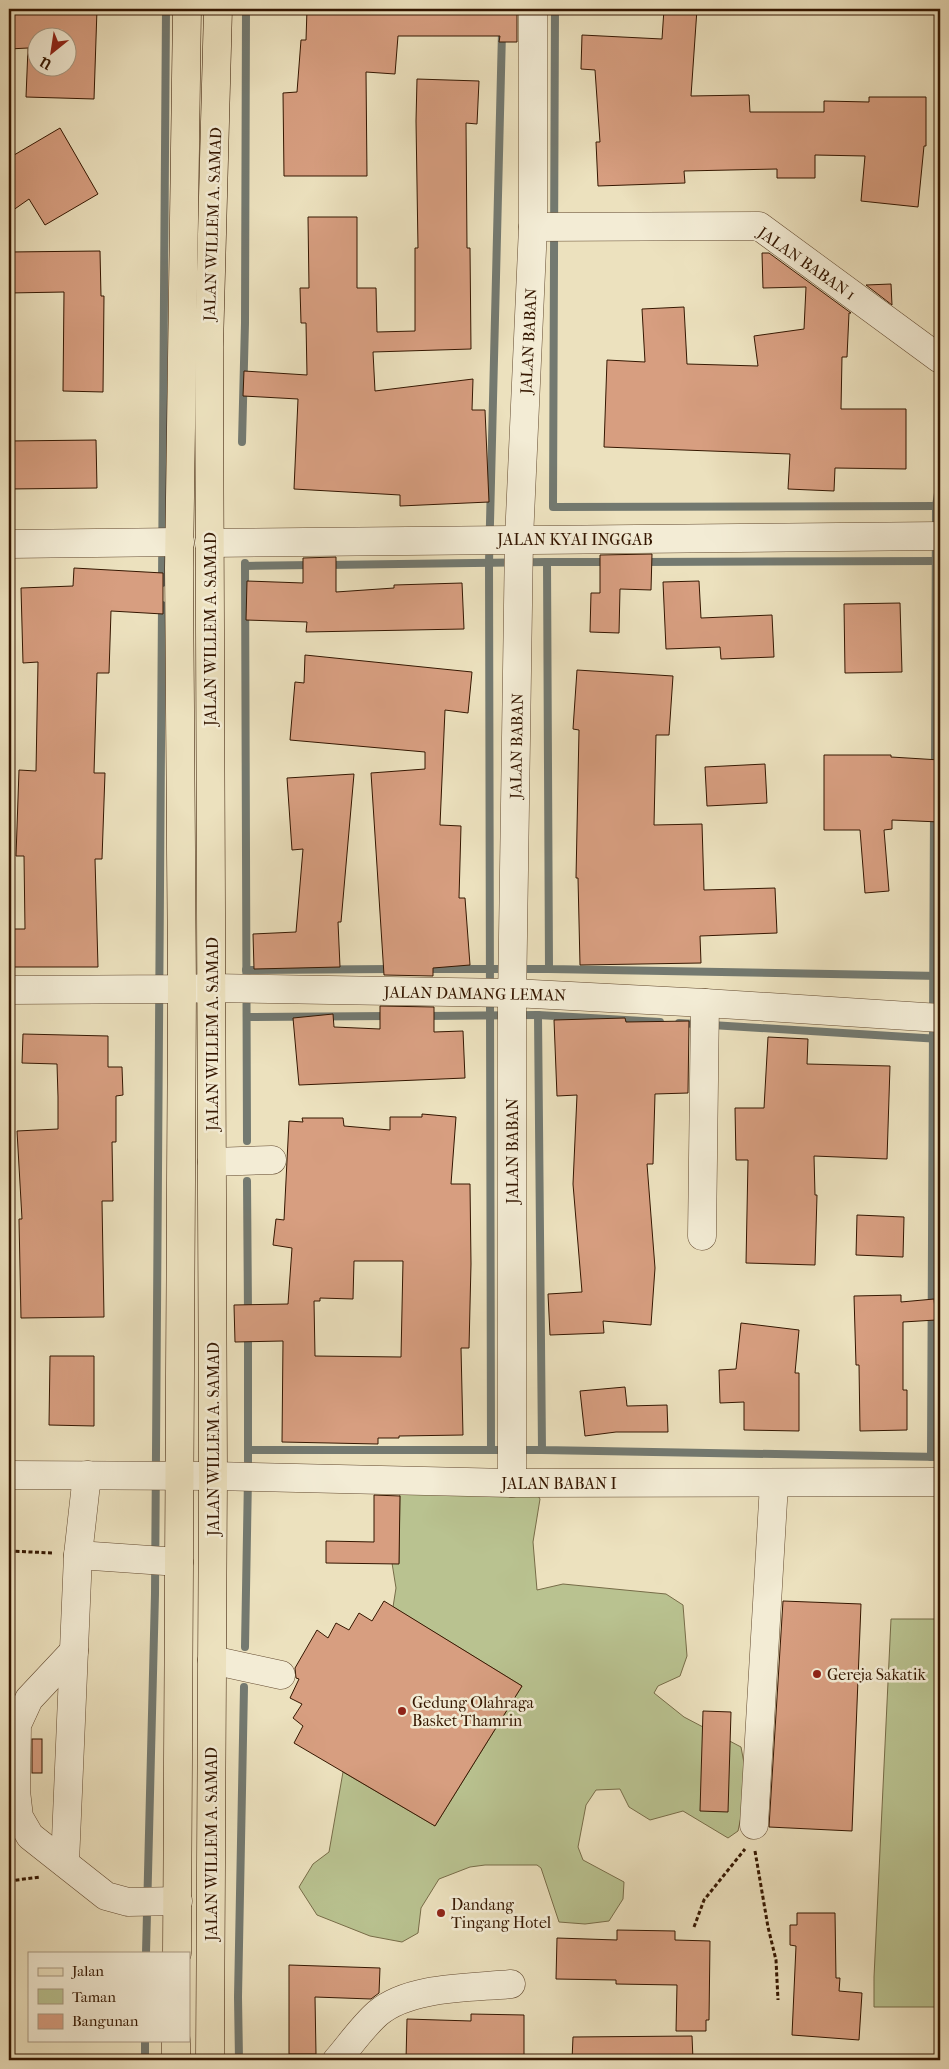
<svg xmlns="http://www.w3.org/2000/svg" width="949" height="2069" font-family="'IM FELL French Canon',serif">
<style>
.green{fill:#b9c290;stroke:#776c48}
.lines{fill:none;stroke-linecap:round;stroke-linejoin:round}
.stream{stroke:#737970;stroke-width:8}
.building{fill:#d79e80;stroke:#351701;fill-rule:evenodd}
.minor-casing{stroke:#634a30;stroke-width:29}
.major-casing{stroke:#351701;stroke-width:29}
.path{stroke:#351701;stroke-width:3;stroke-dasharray:4 2.5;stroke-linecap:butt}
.minor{stroke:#f3ecd5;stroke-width:28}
.major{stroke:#ece1be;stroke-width:28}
.poi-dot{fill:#8f2418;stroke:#f3ecd5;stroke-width:2}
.labels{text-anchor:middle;stroke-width:5;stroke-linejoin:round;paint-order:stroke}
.street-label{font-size:16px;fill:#351701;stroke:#f3ecd5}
.poi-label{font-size:16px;fill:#351701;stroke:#f3ecd5;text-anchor:start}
</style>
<rect width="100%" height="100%" fill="#ece1be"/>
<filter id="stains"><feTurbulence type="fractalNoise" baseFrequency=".004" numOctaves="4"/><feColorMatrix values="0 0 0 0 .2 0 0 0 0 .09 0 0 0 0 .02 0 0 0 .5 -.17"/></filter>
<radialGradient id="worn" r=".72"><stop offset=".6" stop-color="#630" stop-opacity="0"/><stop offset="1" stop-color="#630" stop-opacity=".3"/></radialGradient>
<g class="green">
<polygon points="400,1484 535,1491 540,1499 533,1542 537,1590 563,1584 666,1594 683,1605 687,1656 680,1676 658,1686 654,1693 684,1717 741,1747 748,1784 738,1831 728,1838 683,1811 650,1820 629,1807 620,1789 596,1790 586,1805 578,1847 583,1860 624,1882 623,1899 609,1921 585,1924 559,1922 541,1868 537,1865 485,1865 470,1867 439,1879 421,1908 418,1933 402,1942 370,1936 317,1915 299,1887 313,1864 329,1852 343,1772 435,1826 522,1686 393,1607 396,1588 392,1563 399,1563"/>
<polygon points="891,1619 940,1619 940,2007 874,2007 874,1977"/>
</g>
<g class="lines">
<g class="stream">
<polyline points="555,9 553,507 940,506"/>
<polyline points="242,442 245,323 246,9"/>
<polyline points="610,562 547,562 549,969 940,976"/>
<polyline points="641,562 940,561"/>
<polyline points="245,563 247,1141"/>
<polyline points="326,565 547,562"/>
<polyline points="245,566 312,565"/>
<polyline points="162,583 166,9"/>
<polyline points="935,770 936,506 940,480"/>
<polyline points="424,969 549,969"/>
<polyline points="246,970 392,969"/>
<polyline points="425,1016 538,1015"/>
<polyline points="247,1017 388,1016"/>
<polyline points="660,1022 538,1015 542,1450 940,1457"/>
<polyline points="679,1023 940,1039"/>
<polyline points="247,1181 248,1314"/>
<polyline points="248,1450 542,1450"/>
<polyline points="491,1450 489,563 502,32"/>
<polyline points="931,1457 934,812"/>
<polyline points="245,1647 248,1477 248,1333"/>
<polyline points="146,1953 155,1594 162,605"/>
<polyline points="145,2060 145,2040"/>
<polyline points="239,2060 238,1997 244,1687"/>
</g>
</g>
<g class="building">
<path d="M9 9H97L94 99 26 97 28 48 9 49ZM38 38H68V68H38Z"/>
<polygon points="307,9 517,9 517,42 499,42 500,36 398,36 395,74 366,72 367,176 284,176 283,93 297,92 301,40 306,40"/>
<polygon points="664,9 697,9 691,96 749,95 750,112 824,112 824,101 869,102 869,97 926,97 926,146 924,146 918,207 861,201 865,156 815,155 815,178 777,178 777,169 684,171 685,183 598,186 596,142 600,142 595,70 581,69 582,35 662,39"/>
<polygon points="417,79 479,81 477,124 466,123 467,248 470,248 471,349 373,352 375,391 473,379 472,410 485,410 489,502 400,506 400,495 294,489 298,399 243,396 244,371 307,375 306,323 301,323 300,288 309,288 308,217 357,217 357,288 376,288 377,332 415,331 415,248 418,248 416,121"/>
<polygon points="60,128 98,194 45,225 29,199 9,213 9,158"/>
<polygon points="100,251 101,296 104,296 103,392 63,391 64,292 9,293 9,252"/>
<polygon points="762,253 769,253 851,313 849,313 847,357 842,357 841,409 906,409 906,469 835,468 834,491 788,489 790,454 604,447 607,360 645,362 642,309 684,307 687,364 758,366 754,336 804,329 806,287 763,288"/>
<polygon points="891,284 892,305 866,285"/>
<polygon points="96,440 97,488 9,489 9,441"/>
<polygon points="652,554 651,590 620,589 619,633 590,632 591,593 600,593 600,555"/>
<polygon points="336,557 336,592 394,588 394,585 462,583 464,629 306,632 307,622 246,620 247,581 303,583 303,558"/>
<polygon points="74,568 163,573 163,614 111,611 109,673 97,673 94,773 105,773 102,859 95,859 98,967 9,967 9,929 25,929 24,856 16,856 19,770 36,771 38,662 23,663 21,588 73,586"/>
<polygon points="699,581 701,618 772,615 774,657 721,659 720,647 666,649 663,582"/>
<polygon points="900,603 902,672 845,673 844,604"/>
<polygon points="305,655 472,672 468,713 445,710 440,825 461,826 459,898 465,898 470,965 433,968 433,976 384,975 371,773 425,769 425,752 290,740 295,682 304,683"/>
<polygon points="577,670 673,676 669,735 656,735 654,825 702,824 704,890 775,888 777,933 700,936 701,963 580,965 578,878 576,878 579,730 573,729"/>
<polygon points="824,755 891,755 891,757 940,760 940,822 892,820 892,829 884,830 889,891 865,893 860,830 824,830"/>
<polygon points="765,764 767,803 707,806 705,767"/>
<polygon points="354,774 341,922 338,922 340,967 254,969 253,934 296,932 303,849 292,850 287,778"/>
<polygon points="380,1006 434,1007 434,1032 463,1031 465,1078 299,1085 293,1018 333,1014 334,1027 380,1029"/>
<polygon points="625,1018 626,1022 689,1021 688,1093 655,1094 653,1164 647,1164 655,1268 651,1325 603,1321 604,1333 550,1335 548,1294 582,1292 573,1184 577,1095 557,1096 554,1020"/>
<polygon points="23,1034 108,1036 108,1067 122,1067 123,1095 116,1096 116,1142 112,1142 113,1201 102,1201 104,1317 21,1318 19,1219 22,1219 17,1131 58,1129 58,1097 57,1064 22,1063"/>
<polygon points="768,1037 808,1039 807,1064 890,1066 887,1159 814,1156 815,1195 817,1195 815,1265 746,1263 748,1160 736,1160 735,1108 764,1108"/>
<path d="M422 1114 456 1117 451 1184H470L471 1264 469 1348H461L463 1435 399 1436V1438H378V1444L282 1442 283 1341 235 1342 234 1305 288 1304 292 1248 273 1245 276 1219 284 1220 289 1121 303 1122 302 1118H343L344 1126 390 1130V1117H422ZM354 1261H403L401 1357 315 1356 314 1301H320V1298L353 1299Z"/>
<polygon points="857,1215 904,1217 903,1257 856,1255"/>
<polygon points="901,1295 901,1302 934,1299 936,1320 903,1322 903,1390 907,1390 907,1430 860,1431 859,1365 856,1365 854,1296"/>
<polygon points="741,1323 799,1330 795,1373 799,1373 799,1431 744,1430 744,1402 720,1403 719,1370 736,1369"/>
<polygon points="50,1356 94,1356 94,1426 49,1425"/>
<polygon points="625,1387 627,1406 667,1405 668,1432 616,1432 585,1436 580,1391"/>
<polygon points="374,1495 400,1496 399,1564 326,1563 326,1541 374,1542"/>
<polygon points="384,1601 522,1686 435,1826 294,1743 303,1726 293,1718 302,1704 290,1698 299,1679 296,1678 295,1668 317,1630 328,1638 336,1623 349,1630 359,1613 372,1621"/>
<polygon points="783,1601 861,1604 852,1831 769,1827"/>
<polygon points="703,1711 731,1712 728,1812 700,1811"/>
<rect x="32" y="1739" width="10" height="34"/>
<polygon points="797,1913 835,1913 836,1978 840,1978 839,1991 862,1993 859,2040 792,2035 796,1946 790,1945 790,1925 797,1925"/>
<polygon points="617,1930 675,1931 675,1940 710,1941 709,2020 706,2020 706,2031 676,2031 677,1985 616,1984 616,1980 556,1979 557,1938 617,1940"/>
<polygon points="289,1965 380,1968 379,1993 371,1999 315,1997 316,2054 289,2054"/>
<polygon points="471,2014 524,2015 524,2060 406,2060 407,2019 471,2021"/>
<polygon points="692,2036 693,2060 572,2060 573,2037"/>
</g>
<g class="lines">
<defs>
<g id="minor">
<polyline points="533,227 759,226 940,359"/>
<polyline points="209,543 940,536"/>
<polyline points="9,544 180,542"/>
<polyline points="9,990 182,989 212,988 513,993 705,1003 940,1018"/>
<polyline points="212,1162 272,1160"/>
<polyline points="702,1236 705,1003"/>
<polyline points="9,1475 213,1476 512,1483 940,1482"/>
<polyline points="512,1483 512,1003 519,539 533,227 533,9"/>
<polyline points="78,1555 179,1562"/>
<polyline points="74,1651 29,1699 17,1725 16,1791 19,1817 30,1836 106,1896 128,1902 178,1901"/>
<polyline points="212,1660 281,1675"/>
<polyline points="754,1825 774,1484"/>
<polyline points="65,1863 78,1555 87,1475"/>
<path d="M337 2060C350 2045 363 2026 378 2013 410 1986 471 1988 511 1984"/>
</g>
<g id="major">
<polyline points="177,1953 182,989 179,568 187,9"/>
<polyline points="176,2060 176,2040"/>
<polyline points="210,2060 213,1476 209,347 218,9"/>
</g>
</defs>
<use href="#minor" class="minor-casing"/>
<use href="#major" class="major-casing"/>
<g class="path">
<polyline points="9,1551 53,1553"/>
<polyline points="755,1851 768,1927 776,1960 778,2000"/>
<polyline points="9,1881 40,1877"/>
<polyline points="694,1927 704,1900 745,1849"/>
</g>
<use href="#minor" class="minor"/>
<use href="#major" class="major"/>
</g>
<g class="poi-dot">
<circle cx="817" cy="1674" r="5"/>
<circle cx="402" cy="1711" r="5"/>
<circle cx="441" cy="1913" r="5"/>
</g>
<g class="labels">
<g class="street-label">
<text transform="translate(212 224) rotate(-88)" y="6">JALAN WILLEM A. SAMAD</text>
<text transform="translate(807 263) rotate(35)" y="6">JALAN BABAN 1</text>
<text transform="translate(528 341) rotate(-87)" y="6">JALAN BABAN</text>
<text x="575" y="545">JALAN KYAI INGGAB</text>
<text transform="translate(210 629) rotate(-90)" y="6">JALAN WILLEM A. SAMAD</text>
<text transform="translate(516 746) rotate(-89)" y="6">JALAN BABAN</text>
<text transform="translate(475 993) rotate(1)" y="6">JALAN DAMANG LEMAN</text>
<text transform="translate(212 1034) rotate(-90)" y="6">JALAN WILLEM A. SAMAD</text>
<text transform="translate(512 1151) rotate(-90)" y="6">JALAN BABAN</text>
<text transform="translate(213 1439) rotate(-90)" y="6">JALAN WILLEM A. SAMAD</text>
<text x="559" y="1489">JALAN BABAN I</text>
<text transform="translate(211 1844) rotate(-90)" y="6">JALAN WILLEM A. SAMAD</text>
</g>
<g class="poi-label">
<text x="827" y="1680">Gereja Sakatik</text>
<text x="412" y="1708">Gedung Olahraga<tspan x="412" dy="18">Basket Thamrin</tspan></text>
<text x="451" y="1910">Dandang<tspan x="451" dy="18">Tingang Hotel</tspan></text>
</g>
</g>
<rect width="949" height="2069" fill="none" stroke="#ece1be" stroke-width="30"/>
<rect x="10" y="10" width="929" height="2049" fill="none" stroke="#351701" stroke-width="2.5"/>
<rect x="15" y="15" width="919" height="2039" fill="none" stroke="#351701"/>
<rect x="28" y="1952" width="162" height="90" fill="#f3ecd5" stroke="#a79780"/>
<rect x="38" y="1968" width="25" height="8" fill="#ece1be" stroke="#a79780"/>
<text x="72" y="1976" font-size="15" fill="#351701">Jalan</text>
<rect x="38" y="1989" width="25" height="15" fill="#b9c290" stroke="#a79780"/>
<text x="72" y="2002" font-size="15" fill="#351701">Taman</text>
<rect x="38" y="2014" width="25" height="15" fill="#d79e80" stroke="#a79780"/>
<text x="72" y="2026" font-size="15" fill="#351701">Bangunan</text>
<g transform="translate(52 52) rotate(210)"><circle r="24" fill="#f3ecd5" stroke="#a79780"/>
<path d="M0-4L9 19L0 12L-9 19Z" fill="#8f2418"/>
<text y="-8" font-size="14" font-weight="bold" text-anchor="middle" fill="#351701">U</text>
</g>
<rect width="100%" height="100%" filter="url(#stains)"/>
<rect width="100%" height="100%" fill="url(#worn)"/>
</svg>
